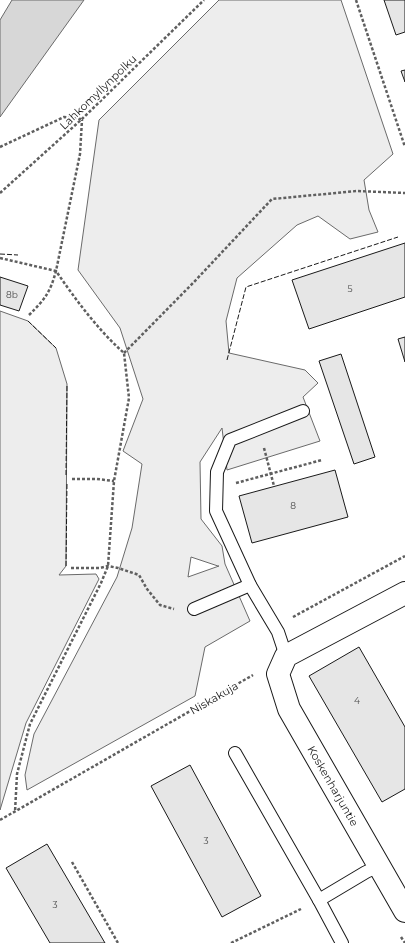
<svg xmlns="http://www.w3.org/2000/svg" width="405" height="943" font-family="Montserrat,sans-serif">
<style>
.built{fill:#ededed;stroke:#6a6a6a;fill-rule:evenodd}
.water{fill:#d7d7d7;stroke:#6a6a6a}
.building{fill:#e6e6e6;stroke:#1a1a1a}
.lines{fill:none;stroke-linecap:round;stroke-linejoin:round}
.lane-casing{stroke:#1a1a1a;stroke-width:14}
.street-casing{stroke:#1a1a1a;stroke-width:24}
.path{stroke:#5f5f5f;stroke-width:2.5;stroke-dasharray:3 2;stroke-linecap:butt}
.lane{stroke:#fff;stroke-width:12}
.street{stroke:#fff;stroke-width:22}
.fence{stroke:#1a1a1a;stroke-width:1;stroke-dasharray:5 2;stroke-linecap:butt}
.labels{text-anchor:middle;stroke-width:3;stroke-linejoin:round;paint-order:stroke}
.number-label{font-size:9px;fill:#4d4d4d}
.street-label{font-size:11px;fill:#1a1a1a;stroke:#fff}
</style>
<rect width="100%" height="100%" fill="#fff"/>
<g class="built">
<path d="M219 0H341L393 154 364 180 369 210 378 232 350 239 318 216 297 225 237 278 226 321 229 353 305 370 318 383 303 397 320 441 227 470 222 428 200 462 201 519 222 546 225 564 250 621 205 647 195 696 27 790 25 775 34 734 117 577 132 528 142 464 123 451 143 399 120 328 78 270 99 120ZM191 557 218 566H219L188 577Z"/>
<polygon points="0,311 28,321 56,348 67,384 66,566 59,575 96,574 99,579 26,723 0,810"/>
</g>
<polygon class="water" points="12,0 84,0 0,117 0,20"/>
<g class="building">
<polygon points="384,0 405,0 405,32 396,35"/>
<polygon points="405,70 405,82 401,71"/>
<polygon points="405,243 405,297 309,329 292,280"/>
<polygon points="0,277 28,286 19,311 0,305"/>
<polygon points="405,337 405,362 398,339"/>
<polygon points="341,354 375,457 354,464 319,361"/>
<polygon points="335,470 348,517 252,543 239,496"/>
<polygon points="359,647 405,727 405,789 382,802 309,676"/>
<polygon points="190,765 261,896 222,917 151,786"/>
<polygon points="47,844 105,943 50,943 6,868"/>
</g>
<g class="lines">
<defs>
<g id="lane">
<polyline points="194,609 250,585"/>
<polyline points="286,656 278,632 250,585 216,511 217,472 230,440 303,411"/>
<polyline points="235,753 319,900"/>
<polyline points="342,943 319,900 366,872 379,866"/>
</g>
<polyline id="street" points="405,593 286,656 278,674 289,709 405,911"/>
</defs>
<use href="#lane" class="lane-casing"/>
<use href="#street" class="street-casing"/>
<g class="path">
<polyline points="356,0 405,147"/>
<polyline points="0,147 64,117 81,119"/>
<polyline points="0,193 82,119 204,0"/>
<path d="M0 258 56 271C76 300 98 330 124 353L129 398 114 481 108 566 101 583 30 724 17 774 15 812"/>
<path d="M29 315C45 299 50 293 56 271L80 154 82 120"/>
<polyline points="124,353 194,282 272,199 357,191 405,193"/>
<polyline points="264,448 274,486"/>
<polyline points="72,479 97,479 114,481"/>
<polyline points="236,483 322,460"/>
<polyline points="71,568 100,568 108,566 118,568 139,575 147,589 160,605 174,609"/>
<polyline points="293,617 405,556"/>
<polyline points="0,820 253,675"/>
<polyline points="72,862 118,943"/>
<polyline points="401,937 405,943"/>
<polyline points="231,943 301,909"/>
</g>
<use href="#lane" class="lane"/>
<use href="#street" class="street"/>
<g class="fence">
<polyline points="0,254 18,255"/>
<polyline points="28,321 56,348"/>
<polyline points="227,360 246,287 398,237"/>
<polyline points="66,475 67,384"/>
<polyline points="66,566 67,483"/>
</g>
</g>
<g class="labels">
<g class="number-label">
<text x="350" y="292">5</text>
<text x="12" y="298">8b</text>
<text x="293" y="509">8</text>
<text x="357" y="704">4</text>
<text x="206" y="844">3</text>
<text x="55" y="908">3</text>
</g>
<g class="street-label">
<text transform="translate(98 92) rotate(-44)" y="4">Lahkomyllynpolku</text>
<text transform="translate(214 698) rotate(-30)" y="4">Niskakuja</text>
<text transform="translate(333 786) rotate(60)" y="4">Koskenharjuntie</text>
</g>
</g>
</svg>
